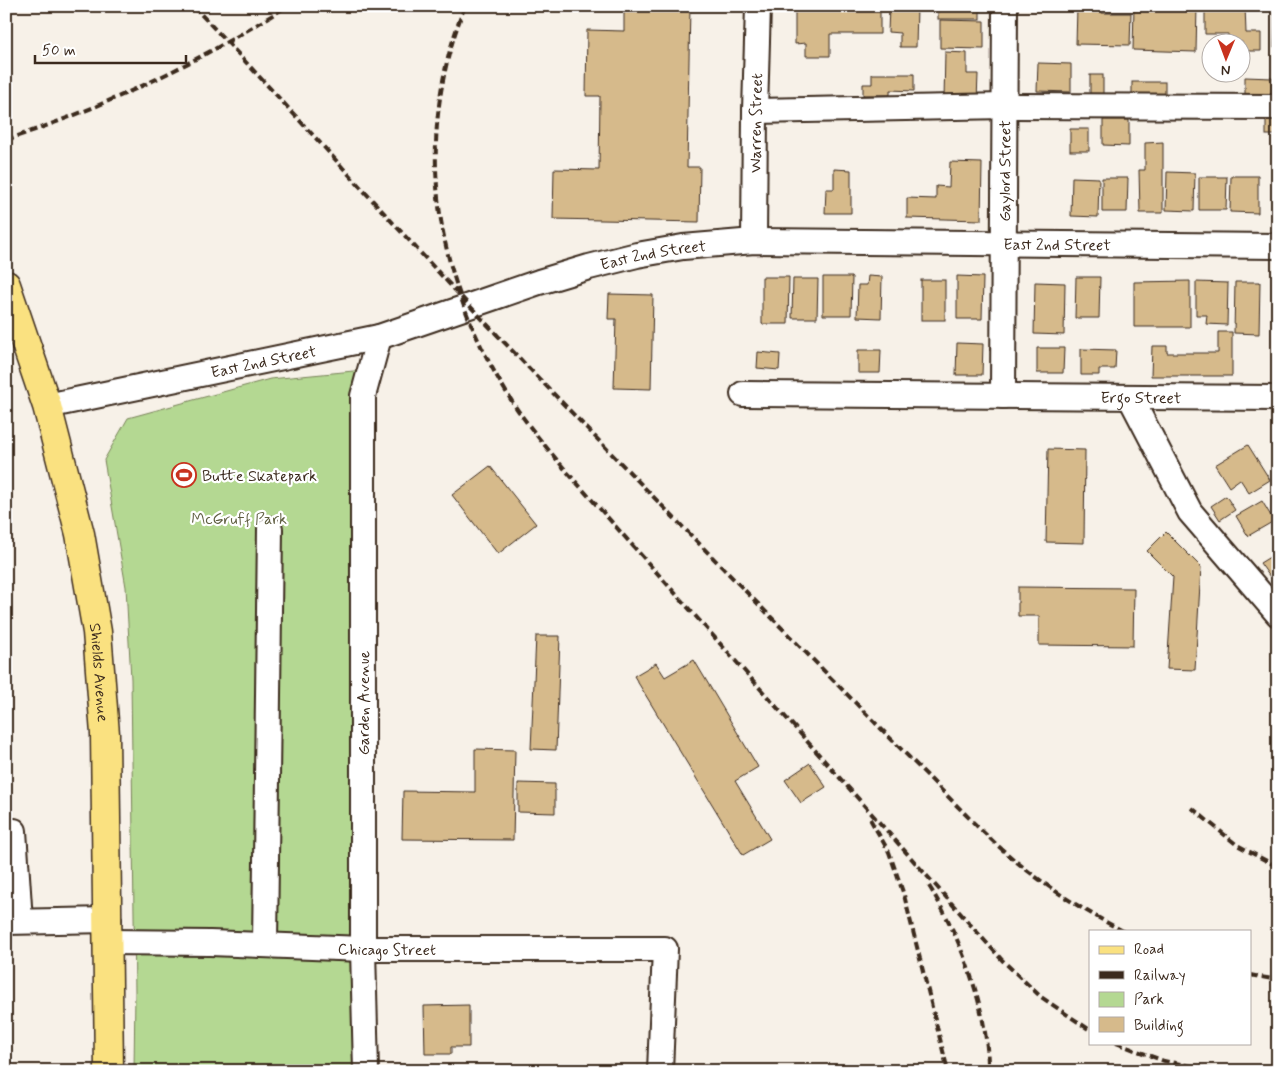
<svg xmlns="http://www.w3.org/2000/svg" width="1284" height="1077" font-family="Mynerve,sans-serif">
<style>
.green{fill:#b4d892;stroke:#788158}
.building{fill:#d6ba8b;stroke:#3b2a1e}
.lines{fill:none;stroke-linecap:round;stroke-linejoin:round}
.minor-casing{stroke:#3b2a1e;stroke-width:28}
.major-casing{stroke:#3b2a1e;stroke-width:31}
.minor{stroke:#fff;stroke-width:24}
.major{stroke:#fae180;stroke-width:28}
.rail{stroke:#3b2a1e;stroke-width:4;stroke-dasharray:8 4;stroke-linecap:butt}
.labels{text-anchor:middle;stroke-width:4.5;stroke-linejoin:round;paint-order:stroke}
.street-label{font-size:16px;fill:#3b2a1e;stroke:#fff}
.poi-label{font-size:16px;fill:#3b2a1e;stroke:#fff;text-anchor:start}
.park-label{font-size:16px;fill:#5f5e41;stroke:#fff}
</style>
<rect width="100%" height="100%" fill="#f7f1e8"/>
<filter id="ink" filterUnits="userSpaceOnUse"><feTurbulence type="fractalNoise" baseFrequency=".02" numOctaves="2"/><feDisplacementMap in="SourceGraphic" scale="10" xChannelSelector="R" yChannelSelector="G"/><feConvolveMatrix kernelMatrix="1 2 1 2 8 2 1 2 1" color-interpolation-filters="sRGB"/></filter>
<g filter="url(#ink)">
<polygon class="green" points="364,370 361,1071 134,1071 135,993 131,679 126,587 104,460 128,418 270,379"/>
<g class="building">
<polygon points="624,6 690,6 687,167 700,167 699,222 553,219 554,169 599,170 600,96 586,96 587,30 624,31"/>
<polygon points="795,6 880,6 880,34 830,34 830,56 806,56 806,43 795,44"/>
<rect x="938" y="6" width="42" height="13"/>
<polygon points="1134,6 1197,6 1196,52 1133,50"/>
<polygon points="1205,6 1245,6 1246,33 1261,33 1261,51 1242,51 1242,42 1228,42 1228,34 1205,34"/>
<polygon points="1275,6 1278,6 1278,47 1274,47"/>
<polygon points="889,7 917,7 916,47 900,47 900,33 888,32"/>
<polygon points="1077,8 1103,9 1102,13 1131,13 1130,45 1076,44"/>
<polygon points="940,20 984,21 984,49 940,48"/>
<polygon points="945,52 967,53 967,74 978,74 977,101 944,100"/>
<polygon points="1038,63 1071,64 1071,92 1037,91"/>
<polygon points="872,74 914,74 914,91 890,90 890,95 863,95 863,84 872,84"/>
<rect x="1090" y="75" width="13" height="25"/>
<polygon points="1245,77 1272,78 1271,98 1245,98"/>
<rect x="1132" y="82" width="33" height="13"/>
<rect x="1266" y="118" width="12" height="17"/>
<polygon points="1103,120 1129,120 1129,146 1103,145"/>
<rect x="1070" y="129" width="19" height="22"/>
<polygon points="1163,142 1163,213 1140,213 1139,170 1145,170 1145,143"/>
<polygon points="950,162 982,163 981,220 907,218 907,198 936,199 936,186 949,187"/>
<polygon points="1275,162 1278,162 1278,206 1276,206"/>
<polygon points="834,169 851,170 851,213 825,213 826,189 834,189"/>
<polygon points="1167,172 1195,173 1194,211 1166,210"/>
<polygon points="1231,176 1258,176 1258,213 1230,212"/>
<polygon points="1072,177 1099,178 1098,217 1071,216"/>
<polygon points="1199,177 1227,177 1226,210 1199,210"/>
<polygon points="1102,178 1128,178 1127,212 1102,212"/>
<polygon points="868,276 882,277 881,318 857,317 858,285 867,285"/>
<polygon points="957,276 983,277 982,319 957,319"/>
<polygon points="762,277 789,277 788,324 762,324"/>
<polygon points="823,277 852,277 851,315 823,315"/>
<polygon points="1076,277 1100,277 1099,318 1075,318"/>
<polygon points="793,279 818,279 817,318 792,318"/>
<rect x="921" y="280" width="24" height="40"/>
<polygon points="1273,280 1278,280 1278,317 1272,317"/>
<polygon points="1190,281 1190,327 1134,327 1134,282"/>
<polygon points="1035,282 1065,283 1064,335 1034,334"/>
<polygon points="1196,282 1228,283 1227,325 1206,324 1207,315 1196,315"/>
<polygon points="1235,282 1260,282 1259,334 1234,333"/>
<polygon points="609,294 653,295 651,389 614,388 616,319 608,319"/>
<polygon points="1218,332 1232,332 1232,376 1151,376 1152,346 1167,346 1167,353 1218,353"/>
<polygon points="957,343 983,344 982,375 956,375"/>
<polygon points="1037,348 1064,348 1063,373 1037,373"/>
<polygon points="1081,349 1116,350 1115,369 1099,369 1099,375 1081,375"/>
<polygon points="858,350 881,350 880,373 858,373"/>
<polygon points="758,352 780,354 779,370 757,368"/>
<polygon points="1248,445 1270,480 1249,493 1240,479 1229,487 1215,465"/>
<polygon points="1048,449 1085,450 1084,543 1046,542"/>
<polygon points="490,466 536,524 498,554 452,495"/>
<polygon points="1226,496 1235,510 1220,520 1211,506"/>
<polygon points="1262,501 1274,521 1248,536 1236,516"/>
<polygon points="1166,532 1201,567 1195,670 1167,669 1173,577 1147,551"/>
<polygon points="1278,552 1278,572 1270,577 1260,563"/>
<polygon points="1018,587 1134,588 1133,646 1039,645 1039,616 1018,616"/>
<polygon points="536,636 560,636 556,750 531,749"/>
<polygon points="694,660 758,767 735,781 770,839 743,855 634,676 656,663 665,677"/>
<polygon points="475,749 515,750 513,840 402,839 403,791 475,792"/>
<polygon points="810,763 826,787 801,803 785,780"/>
<polygon points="518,783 555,784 555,813 518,812"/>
<polygon points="469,1005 469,1047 451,1047 451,1054 425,1054 424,1006"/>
</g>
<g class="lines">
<defs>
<g id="minor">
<polyline points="755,111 1005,106 1278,107"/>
<path id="s1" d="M754 241 755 111 758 6"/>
<path id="s2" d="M743 394 1278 398"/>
<path id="s3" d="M1003 396 1005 6"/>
<polyline points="1130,397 1190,512 1278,614"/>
<path id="s4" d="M47 406 379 337 539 282 589 267 637 255 683 247 754 241 1278 246"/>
<polyline points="6,831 14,831 20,921"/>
<polyline points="6,922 109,920"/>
<path id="s5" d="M108 942 210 943 363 949H665L660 1071"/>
<polyline points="265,944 270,529"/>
<polyline points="366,1071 363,949 363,396 379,337"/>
</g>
<g id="major">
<path id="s6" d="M6 285 47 406 80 534 97 632 105 734 109 1071"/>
</g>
</defs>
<use href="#minor" class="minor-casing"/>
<use href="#major" class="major-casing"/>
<use href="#minor" class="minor"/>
<use href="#major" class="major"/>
<g class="rail">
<path d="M193 6C298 116 398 231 503 341 659 504 818 665 977 826 1023 871 1065 901 1123 931"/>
<path d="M465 6C412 138 434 276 508 395 525 423 547 448 568 473L1002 960 1041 997 1090 1030"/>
<path d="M6 140C108 106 197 63 287 6"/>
<polyline points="1192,808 1237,845 1278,867"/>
<polyline points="870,819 889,852 904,895 948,1071"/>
<path d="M929 886C960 935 989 1012 988 1071"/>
<polyline points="1250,975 1278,980"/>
<polyline points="1116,1043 1164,1061 1218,1071"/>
</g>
</g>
</g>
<defs>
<symbol id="stadium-ring" viewBox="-11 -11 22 22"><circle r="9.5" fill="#fff" stroke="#c8321e" stroke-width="1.5"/><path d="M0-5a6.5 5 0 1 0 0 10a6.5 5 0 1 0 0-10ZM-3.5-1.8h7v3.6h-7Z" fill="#c8321e"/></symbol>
</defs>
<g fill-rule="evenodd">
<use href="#stadium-ring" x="170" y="461" width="28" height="28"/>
</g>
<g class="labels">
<g class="street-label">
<text dy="6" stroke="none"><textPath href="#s1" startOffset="118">Warren Street</textPath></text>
<text dy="6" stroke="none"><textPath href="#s3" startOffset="225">Gaylord Street</textPath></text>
<text dy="6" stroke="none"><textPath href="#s4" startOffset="1031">East 2nd Street</textPath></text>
<text dy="6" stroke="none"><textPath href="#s4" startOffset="626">East 2nd Street</textPath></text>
<text dy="6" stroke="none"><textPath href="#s4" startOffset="221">East 2nd Street</textPath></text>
<text dy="6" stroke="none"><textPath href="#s2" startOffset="398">Ergo Street</textPath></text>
<text dy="6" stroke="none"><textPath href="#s6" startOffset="400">Shields Avenue</textPath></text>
<text transform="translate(363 703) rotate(-90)" y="6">Garden Avenue</text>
<text dy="6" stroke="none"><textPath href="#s5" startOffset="279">Chicago Street</textPath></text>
</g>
<g class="poi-label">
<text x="202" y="481">Butte Skatepark</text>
</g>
<g class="park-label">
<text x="239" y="524">McGruff Park</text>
</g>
</g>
<rect width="1284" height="1077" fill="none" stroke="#fff" stroke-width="25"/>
<rect x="12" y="12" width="1259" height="1052" fill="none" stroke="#3b2a1e" stroke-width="2" filter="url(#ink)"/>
<rect x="1089" y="930" width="162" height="115" fill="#ffffff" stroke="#b1aaa5"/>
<rect x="1099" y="946" width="25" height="8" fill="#fae180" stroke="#b1aaa5"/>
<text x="1134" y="954" font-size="15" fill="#3b2a1e">Road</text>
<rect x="1099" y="971" width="25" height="8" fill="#3b2a1e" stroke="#b1aaa5"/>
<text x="1134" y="980" font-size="15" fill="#3b2a1e">Railway</text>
<rect x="1099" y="992" width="25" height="15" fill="#b4d892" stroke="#b1aaa5"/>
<text x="1134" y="1004" font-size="15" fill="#3b2a1e">Park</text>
<rect x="1099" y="1017" width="25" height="15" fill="#d6ba8b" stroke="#b1aaa5"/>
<text x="1134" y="1030" font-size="15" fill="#3b2a1e">Building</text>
<g transform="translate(1226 58) rotate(181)"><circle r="24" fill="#ffffff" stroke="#b1aaa5"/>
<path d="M0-4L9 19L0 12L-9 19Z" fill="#c8321e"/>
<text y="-8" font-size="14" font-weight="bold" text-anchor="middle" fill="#3b2a1e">N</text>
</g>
<path d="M35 55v8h151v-8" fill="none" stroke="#3b2a1e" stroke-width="2.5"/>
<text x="42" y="55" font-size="15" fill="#3b2a1e" stroke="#ffffff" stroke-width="4" paint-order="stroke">50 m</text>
</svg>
